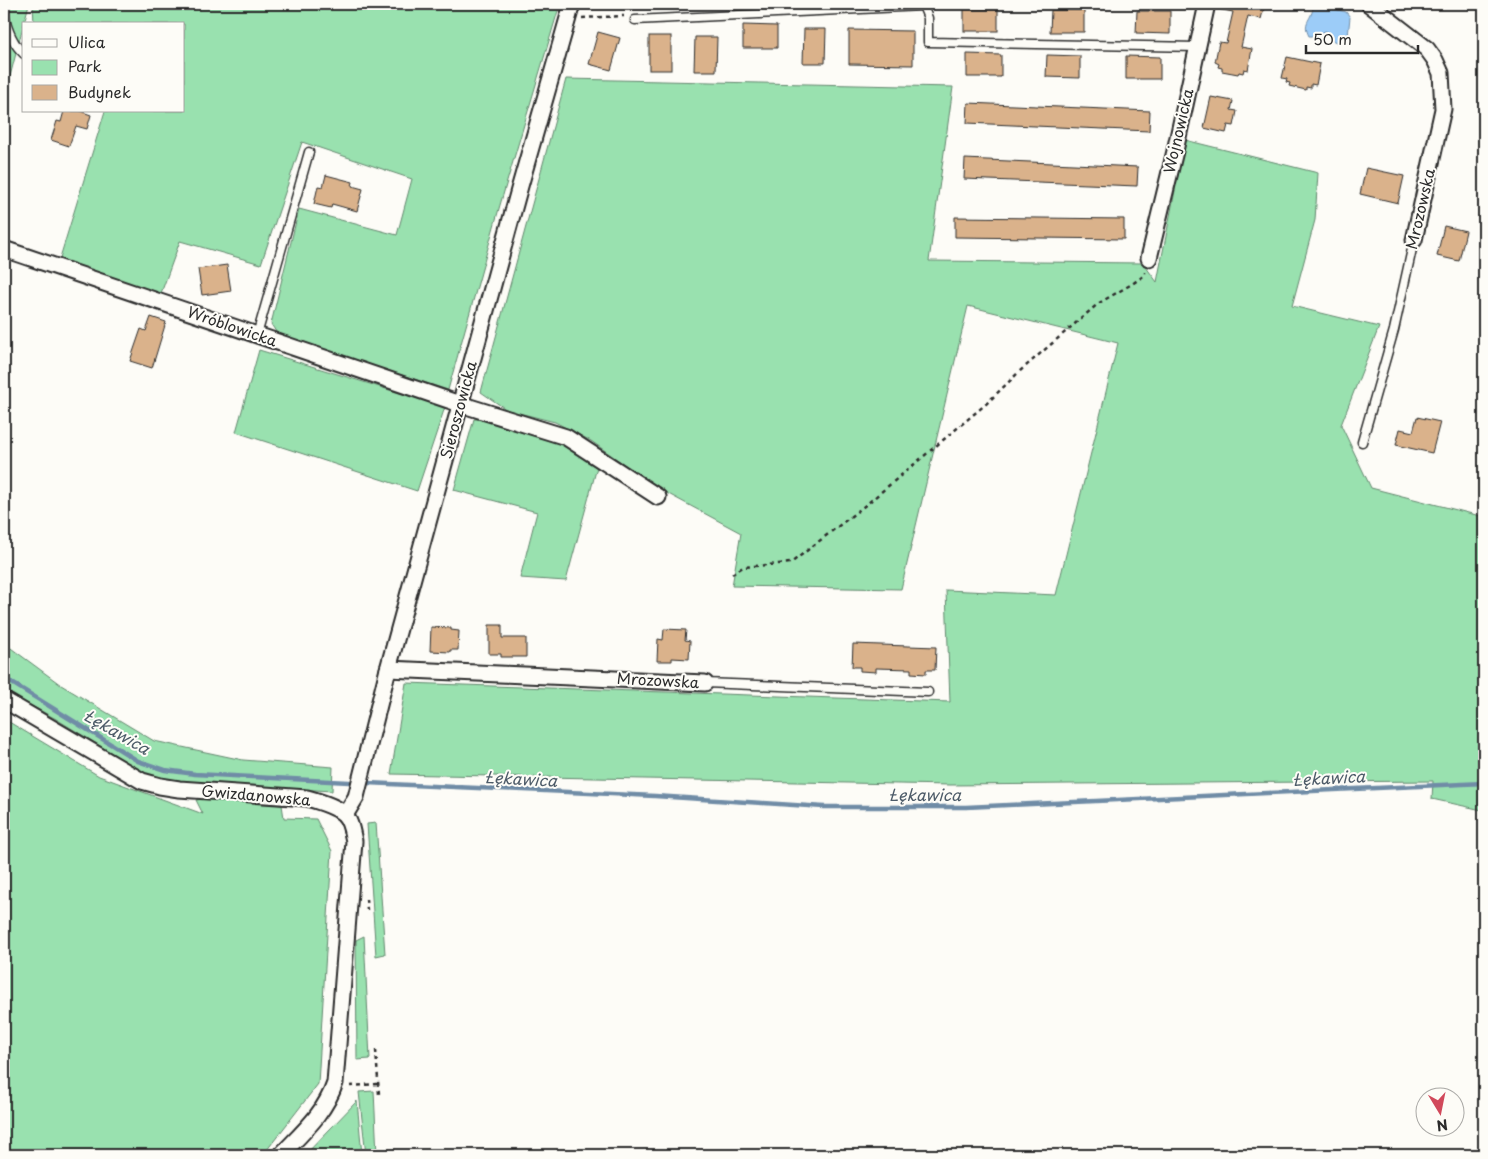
<svg xmlns="http://www.w3.org/2000/svg" width="1488" height="1159" font-family="'Playpen Sans',sans-serif">
<style>
.green{fill:#99e1af;stroke:#62866d}
.water{fill:#9cccf8;stroke:#6f8ca6}
.lines{fill:none;stroke-linecap:round;stroke-linejoin:round}
.stream{stroke:#6f8ca6;stroke-width:4.5}
.building{fill:#dab28b;stroke:#2b2b2b}
.service-casing{stroke:#2b2b2b;stroke-width:11}
.minor-casing{stroke:#2b2b2b;stroke-width:19}
.path{stroke:#2b2b2b;stroke-width:2.5;stroke-dasharray:4 4;stroke-linecap:butt}
.service{stroke:#fdfcf7;stroke-width:8}
.minor{stroke:#fdfcf7;stroke-width:15}
.labels{text-anchor:middle;stroke-width:4;stroke-linejoin:round;paint-order:stroke}
.street-label{font-size:15px;fill:#2b2b2b;stroke:#fdfcf7}
.water-label{font-size:16px;font-style:italic;fill:#4d5b68;stroke:#fdfcf7}
</style>
<rect width="100%" height="100%" fill="#fdfcf7"/>
<filter id="ink" filterUnits="userSpaceOnUse"><feTurbulence type="fractalNoise" baseFrequency=".02" numOctaves="2"/><feDisplacementMap in="SourceGraphic" scale="10" xChannelSelector="R" yChannelSelector="G"/><feConvolveMatrix kernelMatrix="1 2 1 2 8 2 1 2 1" color-interpolation-filters="sRGB"/></filter>
<g filter="url(#ink)">
<g class="green">
<polygon points="4,4 29,4 4,99"/>
<polygon points="33,4 560,4 500,205 448,390 278,335 271,324 299,209 397,235 412,179 302,142 261,264 180,241 160,296 59,261 105,111 184,111 184,24 34,24"/>
<polygon points="566,79 953,87 929,261 1143,263 1157,282 1185,140 1318,173 1315,220 1292,306 1379,327 1341,425 1371,488 1484,517 1484,835 1482,810 1432,799 1433,781 950,785 391,774 406,683 950,702 946,590 1056,595 1118,343 968,306 901,589 732,586 741,533 661,490 591,441 555,422 507,410 481,392"/>
<polygon points="259,350 445,407 417,491 236,432"/>
<polygon points="474,419 491,419 560,442 597,467 566,581 520,578 537,512 454,490"/>
<polygon points="4,643 61,685 154,741 243,760 333,767 332,791 212,784 151,777 56,719 4,691"/>
<polygon points="4,719 99,776 203,814 196,800 210,798 282,805 284,818 316,819 332,851 318,1084 263,1155 4,1155"/>
<polygon points="376,823 385,954 376,956 367,824"/>
<polygon points="364,936 370,1059 357,1060 356,940"/>
<polygon points="374,1091 377,1155 366,1155 359,1092"/>
<polygon points="357,1101 362,1155 305,1155"/>
</g>
<path class="water" d="M1319 5 1346 12 1350 17 1348 36 1338 43 1330 39 1328 32 1325 31 1316 36H1309C1302 22 1311 21 1313 8Z"/>
<g class="lines">
<g class="stream">
<polyline points="4,678 138,761 165,770 195,774 349,782"/>
<polyline points="367,783 655,796 824,807 966,807 1484,783"/>
</g>
</g>
<g class="building">
<polygon points="1218,4 1265,4 1261,19 1248,16 1241,47 1252,49 1248,70 1244,69 1243,73 1239,72 1238,74 1222,71 1222,68 1218,67 1219,64 1215,62 1219,42 1226,43 1233,12 1217,9"/>
<rect x="964" y="9" width="34" height="22"/>
<polygon points="1051,10 1084,10 1084,32 1050,32"/>
<polygon points="1137,11 1170,11 1170,34 1136,33"/>
<polygon points="743,25 777,26 777,48 743,48"/>
<polygon points="804,29 826,29 825,63 803,63"/>
<polygon points="849,30 913,31 913,65 849,64"/>
<polygon points="598,32 620,38 611,70 589,64"/>
<rect x="649" y="36" width="22" height="34"/>
<polygon points="695,37 717,37 716,71 694,71"/>
<polygon points="967,54 1001,55 1001,77 967,77"/>
<polygon points="1047,55 1080,56 1080,78 1046,77"/>
<polygon points="1126,56 1160,57 1160,79 1126,79"/>
<polygon points="1287,57 1320,64 1316,85 1311,84 1311,88 1306,87 1306,90 1289,86 1290,83 1286,82 1287,79 1282,78"/>
<polygon points="1211,97 1233,101 1231,110 1237,111 1234,126 1228,125 1226,133 1204,128"/>
<polygon points="968,103 1150,111 1149,131 967,123"/>
<polygon points="64,111 80,111 91,115 87,129 76,126 69,146 51,140 57,121 61,122"/>
<polygon points="965,159 1138,167 1137,186 964,179"/>
<polygon points="1366,168 1404,176 1398,203 1360,194"/>
<polygon points="326,175 353,182 352,186 363,189 357,211 332,204 331,208 314,204 318,186 323,187"/>
<polygon points="955,217 1124,219 1124,239 955,237"/>
<polygon points="1444,226 1466,231 1459,261 1437,256"/>
<polygon points="227,265 231,291 202,295 198,269"/>
<polygon points="151,317 166,322 152,368 130,361 141,329 146,331"/>
<polygon points="1417,417 1440,422 1432,453 1396,445 1400,429 1413,432"/>
<polygon points="489,625 502,625 502,638 526,638 526,657 501,657 501,654 489,654"/>
<polygon points="431,627 451,628 451,630 459,631 458,650 450,650 450,652 430,651"/>
<polygon points="664,629 686,630 685,640 690,641 689,659 672,658 672,661 657,661 658,639 663,640"/>
<polygon points="853,644 936,647 935,670 926,670 926,674 911,673 911,669 876,668 876,672 860,671 860,667 852,667"/>
</g>
<g class="lines">
<defs>
<g id="service">
<path d="M4 14C7 29 12 43 24 54"/>
<polyline points="635,20 923,6 928,18 928,42 1198,47"/>
<polyline points="257,335 309,152"/>
<polyline points="1362,442 1394,330 1414,240"/>
<polyline points="705,683 928,692"/>
</g>
<g id="minor">
<polyline points="1369,4 1427,49 1435,60 1441,73 1443,109 1414,240"/>
<polyline points="4,249 460,404 566,437 658,497"/>
<polyline points="1149,258 1175,151 1207,4"/>
<polyline points="388,669 705,683"/>
<path d="M4 700 142 781 160 786 179 789 307 798C318 801 336 806 344 814 351 821 352 833 354 841L335 1083C325 1113 303 1132 281 1155"/>
<polyline points="345,815 356,797 388,669 520,186 572,4"/>
</g>
</defs>
<use href="#service" class="service-casing"/>
<use href="#minor" class="minor-casing"/>
<g class="path">
<polyline points="582,18 624,16"/>
<polyline points="732,574 743,567 791,563 868,503 986,404 1020,371 1099,303 1132,284 1145,275 1145,272"/>
<polyline points="366,899 367,910"/>
<polyline points="376,1050 379,1095"/>
<polyline points="350,1086 378,1084"/>
</g>
<use href="#service" class="service"/>
<use href="#minor" class="minor"/>
</g>
</g>
<g class="labels">
<g class="street-label">
<text transform="translate(1179 131) rotate(-77)" y="5">Wojnowicka</text>
<text transform="translate(1421 209) rotate(-77)" y="5">Mrozowska</text>
<text transform="translate(232 327) rotate(19)" y="5">Wróblowicka</text>
<text transform="translate(459 410) rotate(-75)" y="5">Sieroszowicka</text>
<text transform="translate(658 681) rotate(3)" y="5">Mrozowska</text>
<text transform="translate(256 796) rotate(5)" y="5">Gwizdanowska</text>
</g>
<g class="water-label">
<text transform="translate(117 732) rotate(30)" y="6">Łękawica</text>
<text transform="translate(1329 778) rotate(-3)" y="6">Łękawica</text>
<text transform="translate(521 779) rotate(3)" y="6">Łękawica</text>
<text x="925" y="801">Łękawica</text>
</g>
</g>
<rect width="1488" height="1159" fill="none" stroke="#fdfcf7" stroke-width="20"/>
<rect x="10" y="10" width="1468" height="1139" fill="none" stroke="#2b2b2b" stroke-width="2" filter="url(#ink)"/>
<rect x="22" y="22" width="162" height="90" fill="#fdfcf7" stroke="#a9a8a5"/>
<rect x="32" y="39" width="25" height="8" fill="#fdfcf7" stroke="#a9a8a5"/>
<text x="68" y="48" font-size="15" fill="#2b2b2b">Ulica</text>
<rect x="32" y="60" width="25" height="15" fill="#99e1af" stroke="#a9a8a5"/>
<text x="68" y="72" font-size="15" fill="#2b2b2b">Park</text>
<rect x="32" y="85" width="25" height="15" fill="#dab28b" stroke="#a9a8a5"/>
<text x="68" y="98" font-size="15" fill="#2b2b2b">Budynek</text>
<g transform="translate(1440 1112) rotate(170)"><circle r="24" fill="#fdfcf7" stroke="#a9a8a5"/>
<path d="M0-4L9 19L0 12L-9 19Z" fill="#d1495b"/>
<text y="-8" font-size="14" font-weight="bold" text-anchor="middle" fill="#2b2b2b">N</text>
</g>
<path d="M1306 45v8h112v-8" fill="none" stroke="#2b2b2b" stroke-width="2.5"/>
<text x="1313" y="45" font-size="15" fill="#2b2b2b" stroke="#fdfcf7" stroke-width="4" paint-order="stroke">50 m</text>
</svg>
